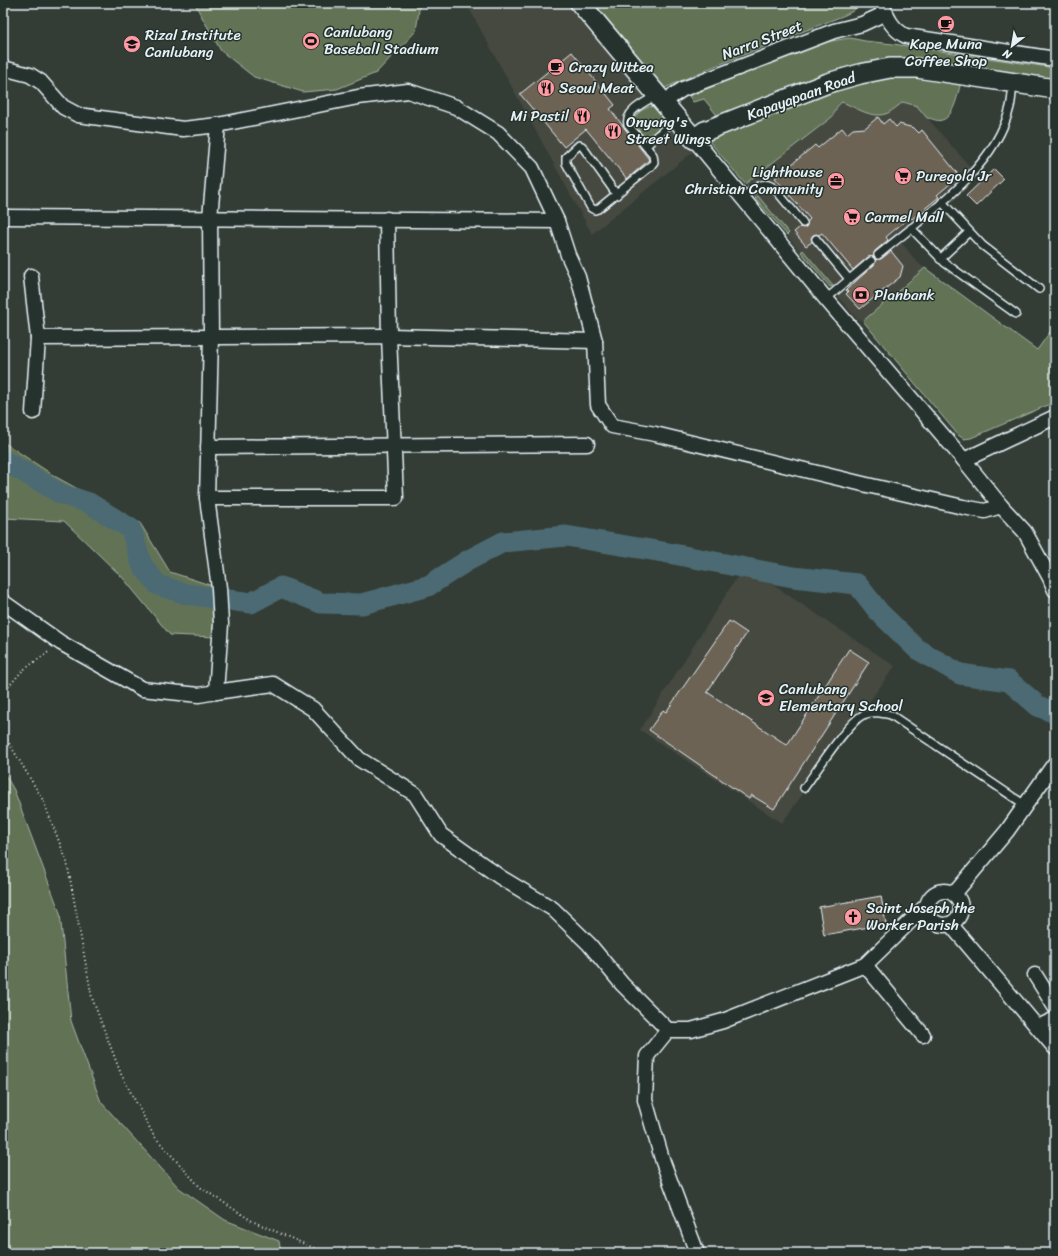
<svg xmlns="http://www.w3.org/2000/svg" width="1058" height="1256" font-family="Sriracha,sans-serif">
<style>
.built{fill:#45483f}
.green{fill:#627355;stroke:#a5b2a6}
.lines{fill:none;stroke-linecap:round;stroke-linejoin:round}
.river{stroke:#4c6b73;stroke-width:21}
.building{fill:#6c6355;stroke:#e8f1f8}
.lane-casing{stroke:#e8f1f8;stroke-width:10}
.street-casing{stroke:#e8f1f8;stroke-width:17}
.secondary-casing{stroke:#e8f1f8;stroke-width:22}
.path{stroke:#e8f1f8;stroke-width:2;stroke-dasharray:1 3;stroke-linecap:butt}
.lane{stroke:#26332d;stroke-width:7}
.street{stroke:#26332d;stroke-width:14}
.secondary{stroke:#26332d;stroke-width:19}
.labels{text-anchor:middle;stroke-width:3;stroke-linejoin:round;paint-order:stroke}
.poi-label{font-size:15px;fill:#e8f1f8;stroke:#26332d;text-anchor:start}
.street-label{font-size:15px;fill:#e8f1f8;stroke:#26332d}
</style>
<rect width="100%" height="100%" fill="#343d35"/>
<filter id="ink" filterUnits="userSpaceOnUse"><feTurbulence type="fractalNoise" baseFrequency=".025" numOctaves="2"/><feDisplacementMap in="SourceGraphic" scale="8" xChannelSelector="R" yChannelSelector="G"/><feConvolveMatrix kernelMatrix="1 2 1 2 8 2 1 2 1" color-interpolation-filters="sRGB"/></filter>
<g filter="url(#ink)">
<g class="built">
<polygon points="466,3 569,3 694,151 592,234"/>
<polygon points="842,102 868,113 876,114 886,114 903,102 917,106 978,176 959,196 902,243 917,262 925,268 863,321 857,319 755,198 745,184 832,117 837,106"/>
<polygon points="744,566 895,666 782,823 640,730"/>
</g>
<g class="green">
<polygon points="196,3 420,3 416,31 376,73 337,89 303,92 254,77 221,51 197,8"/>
<polygon points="594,3 860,3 853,11 845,15 705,70 665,88"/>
<polygon points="850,38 865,41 893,44 1055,68 1055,81 919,61 720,119 704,99 693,102 689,96 825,42"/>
<path d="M901 74 961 82C958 93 954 117 942 120 937 122 932 118 927 118L917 106 903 102C898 106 893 110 888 113 873 120 855 107 842 102 834 108 837 110 832 117L745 184 709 141V139L827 90Z"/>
<path d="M653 106H655L666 120 655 132 647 136C624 129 634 109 653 106Z"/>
<polygon points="758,196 789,233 787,235 755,198"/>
<polygon points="803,250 833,286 830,287 801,252"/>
<polygon points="925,268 1037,350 1055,325 1055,402 971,438 964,439 958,435 863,321"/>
<polygon points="3,442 56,477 140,523 170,572 213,586 215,637 170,635 123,578 64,521 3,518"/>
<polygon points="3,771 14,790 60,913 71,1021 101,1102 179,1188 225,1220 279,1241 281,1253 3,1253"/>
</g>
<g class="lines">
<polyline class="river" points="3,461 15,467 61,494 89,503 131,529 142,565 158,585 186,594 251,603 281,587 321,603 362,604 428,586 467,561 503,542 566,536 663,552 793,577 857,584 879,612 917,649 960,674 1009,681 1038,706 1055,713"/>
</g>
<g class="building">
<polygon points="572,52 615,105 610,109 648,158 649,160 627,179 586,129 564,147 520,94"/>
<polygon points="878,117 883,124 889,119 896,127 899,124 914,128 919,133 922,130 957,173 957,178 937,195 939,197 912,219 910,217 886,237 888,240 875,251 873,257 868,257 853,270 822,233 819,235 816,234 813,235 811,238 812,242 806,246 794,232 800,227 803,228 806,227 808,221 810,219 775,178 815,145 818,148 842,128 847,134 853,129 865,128"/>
<polygon points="994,169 1004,179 976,206 966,196"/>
<polygon points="891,251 903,266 900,277 860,309 846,294 848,292 846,290 874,265 876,259 881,259"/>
<polygon points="729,621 747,633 707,692 787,745 849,649 869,662 774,809 751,795 749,799 649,730 663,710 666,712"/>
<polygon points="881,896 886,924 824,935 819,907"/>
</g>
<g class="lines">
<defs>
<g id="lane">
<polyline points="646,146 676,118"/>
<path d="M617 195 582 146 579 145 566 157V163L591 208 595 210 598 209 651 166 654 162 653 155 628 125C624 111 647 101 657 95"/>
<path d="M743 198C752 190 763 178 775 189L803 223"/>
<polyline points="942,202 982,245 1039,289"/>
<polyline points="911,228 945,263 1016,314"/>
<polyline points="816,239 849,279"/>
<path d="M878 255C925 216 995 170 1010 107 1012 99 1012 91 1013 83"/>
<polyline points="940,259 969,232"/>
<polyline points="826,299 871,261"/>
<path d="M804 788C816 772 848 722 863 715 873 711 882 713 891 715L1025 805"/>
</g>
<g id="street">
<path d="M881 3C887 16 891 29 906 36L1055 59"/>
<polyline points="3,68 30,75 41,82 63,107 78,115 183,129 218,125 358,97 408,91 456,107 498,133 532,168 557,221 568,255 578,277 595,341 598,405 612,426 655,434 863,484 963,507 985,511 1001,506"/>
<polyline points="663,102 683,89 834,31 862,24 886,13"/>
<polyline points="694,139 826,299 964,460 1001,506 1025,532 1050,578 1055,590"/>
<polyline points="3,217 557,221"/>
<polyline points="31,276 38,338 33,412"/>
<polyline points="38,338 389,336 595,341"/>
<polyline points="208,447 587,444"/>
<polyline points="964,460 1055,417"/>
<polyline points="207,498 396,498 389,336 387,219"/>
<polyline points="3,602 61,643 142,689 199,695 216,692 221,624 219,588 207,498 211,336 210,218 218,125"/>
<polyline points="216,692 273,684 313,709 359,759 415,794 441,835 500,877 553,909 589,944 622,984 668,1030"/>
<circle cx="944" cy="908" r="17"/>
<polyline points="954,894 1007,831 1055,763"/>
<polyline points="951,925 1055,1048"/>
<polyline points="865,965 923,1035"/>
<polyline points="1035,975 1055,1007"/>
<polyline points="1038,1027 1055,1019"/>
<polyline points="697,1253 663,1162 645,1100 647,1056 668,1030 691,1030 723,1021 865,965 927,905"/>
</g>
<polyline id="secondary" points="580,3 694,139 705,131 828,83 860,74 890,68 917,68 1055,89"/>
</defs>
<use href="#lane" class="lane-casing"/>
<use href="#street" class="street-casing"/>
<use href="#secondary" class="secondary-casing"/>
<g class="path">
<polyline points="3,693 23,670 50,651"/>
<polyline points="3,733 43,800 67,862 92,998 121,1074 154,1136 200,1187 252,1221 325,1253"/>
</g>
<use href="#lane" class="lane"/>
<use href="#street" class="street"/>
<use href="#secondary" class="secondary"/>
</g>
</g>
<defs>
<symbol id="cafe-disc" viewBox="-11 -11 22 22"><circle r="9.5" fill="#ff9aa2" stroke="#26332d"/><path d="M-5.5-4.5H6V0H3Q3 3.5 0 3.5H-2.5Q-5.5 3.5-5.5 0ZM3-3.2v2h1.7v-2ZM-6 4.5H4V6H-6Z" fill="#111"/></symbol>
<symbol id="stadium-disc" viewBox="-11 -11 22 22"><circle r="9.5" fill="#ff9aa2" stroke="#26332d"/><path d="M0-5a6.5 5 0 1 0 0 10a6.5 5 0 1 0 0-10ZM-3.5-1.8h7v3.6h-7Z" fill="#111"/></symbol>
<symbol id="school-disc" viewBox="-11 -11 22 22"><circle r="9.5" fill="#ff9aa2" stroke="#26332d"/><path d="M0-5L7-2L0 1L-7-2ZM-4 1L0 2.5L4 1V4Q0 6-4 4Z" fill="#111"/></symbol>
<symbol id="restaurant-disc" viewBox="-11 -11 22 22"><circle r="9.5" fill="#ff9aa2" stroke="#26332d"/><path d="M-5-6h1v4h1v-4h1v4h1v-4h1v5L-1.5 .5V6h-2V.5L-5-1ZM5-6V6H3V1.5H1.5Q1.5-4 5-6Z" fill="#111"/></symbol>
<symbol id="supermarket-disc" viewBox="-11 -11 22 22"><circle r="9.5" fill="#ff9aa2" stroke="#26332d"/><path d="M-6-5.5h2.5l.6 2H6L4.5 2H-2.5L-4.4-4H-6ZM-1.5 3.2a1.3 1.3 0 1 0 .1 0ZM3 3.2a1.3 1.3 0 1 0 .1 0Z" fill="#111"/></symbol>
<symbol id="office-disc" viewBox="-11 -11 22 22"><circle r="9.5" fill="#ff9aa2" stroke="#26332d"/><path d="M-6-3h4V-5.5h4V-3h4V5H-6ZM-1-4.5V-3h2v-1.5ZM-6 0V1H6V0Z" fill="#111"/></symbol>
<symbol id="bank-disc" viewBox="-11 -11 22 22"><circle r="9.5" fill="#ff9aa2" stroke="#26332d"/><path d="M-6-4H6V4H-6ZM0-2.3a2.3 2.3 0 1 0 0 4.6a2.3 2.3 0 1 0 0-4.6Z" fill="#111"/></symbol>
<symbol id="church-disc" viewBox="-11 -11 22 22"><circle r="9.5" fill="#ff9aa2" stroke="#26332d"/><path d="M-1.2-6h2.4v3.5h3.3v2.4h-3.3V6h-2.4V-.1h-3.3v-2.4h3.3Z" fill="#111"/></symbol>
</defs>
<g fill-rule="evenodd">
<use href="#cafe-disc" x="936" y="14" width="20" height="20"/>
<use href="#stadium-disc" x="301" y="31" width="20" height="20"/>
<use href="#school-disc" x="122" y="34" width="20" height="20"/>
<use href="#cafe-disc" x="546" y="57" width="20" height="20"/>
<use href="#restaurant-disc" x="536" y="78" width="20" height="20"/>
<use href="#restaurant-disc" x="572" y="106" width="20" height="20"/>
<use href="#restaurant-disc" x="603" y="121" width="20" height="20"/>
<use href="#supermarket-disc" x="893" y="166" width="20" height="20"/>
<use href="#office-disc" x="826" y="171" width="20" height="20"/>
<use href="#supermarket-disc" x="842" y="207" width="20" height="20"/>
<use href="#bank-disc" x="851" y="285" width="20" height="20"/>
<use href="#school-disc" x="756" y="688" width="20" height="20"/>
<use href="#church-disc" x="843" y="907" width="20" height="20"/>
</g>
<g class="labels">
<g class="poi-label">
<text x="324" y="37">Canlubang<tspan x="324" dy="17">Baseball Stadium</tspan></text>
<text x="145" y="40">Rizal Institute<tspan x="145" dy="17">Canlubang</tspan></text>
<text x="946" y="49" text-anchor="middle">Kape Muna<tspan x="946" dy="17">Coffee Shop</tspan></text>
<text x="569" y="72">Crazy Wittea</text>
<text x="559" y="93">Seoul Meat</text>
<text x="569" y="121" text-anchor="end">Mi Pastil</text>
<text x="626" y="127">Onyang's<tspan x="626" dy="17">Street Wings</tspan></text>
<text x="823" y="177" text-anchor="end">Lighthouse<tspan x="823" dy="17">Christian Community</tspan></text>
<text x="916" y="181">Puregold Jr</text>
<text x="865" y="222">Carmel Mall</text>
<text x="874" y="300">Planbank</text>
<text x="779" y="694">Canlubang<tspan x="779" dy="17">Elementary School</tspan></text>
<text x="866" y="913">Saint Joseph the<tspan x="866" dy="17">Worker Parish</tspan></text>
</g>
<g class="street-label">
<text transform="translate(762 40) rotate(-21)" y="5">Narra Street</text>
<text transform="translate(801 96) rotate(-20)" y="5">Kapayapaan Road</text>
</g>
</g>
<rect width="1058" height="1256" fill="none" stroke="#26332d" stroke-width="16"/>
<rect x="8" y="8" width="1042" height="1240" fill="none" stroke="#e8f1f8" stroke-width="1.5" filter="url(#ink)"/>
<g transform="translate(1012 46) rotate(211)" stroke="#26332d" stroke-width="3" paint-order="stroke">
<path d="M0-3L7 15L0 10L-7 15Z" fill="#e8f1f8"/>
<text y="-6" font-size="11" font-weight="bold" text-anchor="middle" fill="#e8f1f8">N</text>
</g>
</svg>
